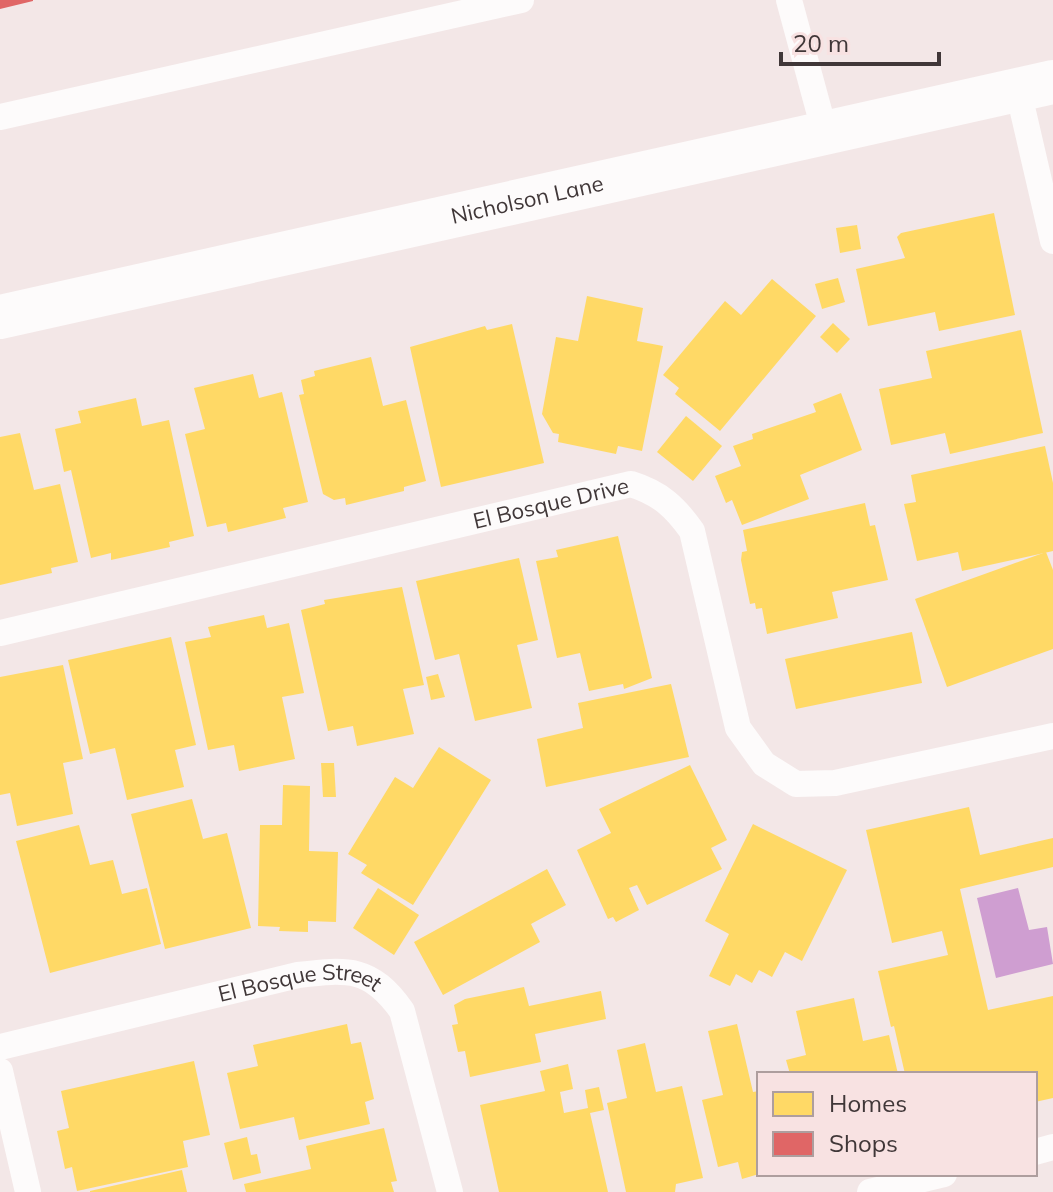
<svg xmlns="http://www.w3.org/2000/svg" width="1053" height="1192" font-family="Mulish,sans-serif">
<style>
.water{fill:#cf9ed1}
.homes{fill:#ffd966}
.shops{fill:#e06666}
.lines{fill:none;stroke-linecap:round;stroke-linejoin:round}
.service{stroke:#fdfbfb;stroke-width:26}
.minor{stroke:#fdfbfb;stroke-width:44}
.labels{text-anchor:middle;stroke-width:8;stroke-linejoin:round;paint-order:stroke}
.street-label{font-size:22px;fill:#403738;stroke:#f8e2e2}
</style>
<rect width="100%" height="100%" fill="#f3e7e7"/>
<polygon class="water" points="1018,888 1029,930 1047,927 1053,964 996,978 977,898"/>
<g class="homes">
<polygon points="994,213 1015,315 939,331 935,312 868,326 856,269 905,258 897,237 901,233"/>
<polygon points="857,225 861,249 840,253 836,228"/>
<polygon points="838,278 845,302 822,309 815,284"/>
<polygon points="772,279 816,316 720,431 675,394 679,388 663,375 725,301 741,315"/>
<polygon points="587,296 643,308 637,341 663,346 642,451 618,446 616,454 558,442 559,434 553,433 542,414 556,337 578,341"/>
<polygon points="833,323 850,339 837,353 820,337"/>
<polygon points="512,324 544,463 441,487 410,347 485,326 487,330"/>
<polygon points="1021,330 1043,433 950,454 945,433 891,445 879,389 932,378 926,351"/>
<polygon points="371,357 383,406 406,400 426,481 404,487 404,491 346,505 345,498 334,500 323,494 299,395 304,394 301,380 315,376 314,371"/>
<polygon points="253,374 259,398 282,392 308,502 283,508 286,518 228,532 226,523 207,527 185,434 205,429 194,388"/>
<polygon points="841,393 862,450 800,475 809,499 742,525 732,500 726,503 715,476 741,466 733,446 753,439 752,434 816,412 813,404"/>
<polygon points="136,398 142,426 169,420 194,536 169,542 170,547 111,560 111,553 91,558 71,470 64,472 55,429 81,423 78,411"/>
<polygon points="686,416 722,446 693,481 657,452"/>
<polygon points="20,433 34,490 60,484 78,562 51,568 52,573 0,585 0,437"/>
<polygon points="1045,446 1053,483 1053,551 962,571 958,552 917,561 904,504 916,502 911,475"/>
<polygon points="865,503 870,526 875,525 888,580 832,592 838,618 767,634 762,608 756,609 755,603 750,604 741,560 742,552 747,551 743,530"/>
<polygon points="618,536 652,678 624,689 623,684 589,691 580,653 557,658 536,561 558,557 556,550"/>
<polygon points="1046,552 1053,570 1053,649 947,687 915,599"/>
<polygon points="519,558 538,640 517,645 532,708 475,721 459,654 435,660 416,581"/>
<polygon points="402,587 424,685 403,689 414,734 357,746 353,726 328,731 301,610 325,604 324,600"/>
<polygon points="264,615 267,628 289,623 304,693 282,697 295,759 239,771 234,745 208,750 185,642 211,637 208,627"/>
<polygon points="912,632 922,683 796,709 785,659"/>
<polygon points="171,637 196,745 175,750 184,787 127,800 115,748 90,754 68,660"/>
<polygon points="63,665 83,759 63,763 73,814 17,826 10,793 0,795 0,677"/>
<polygon points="438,674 445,697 431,700 426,677"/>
<polygon points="671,684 689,757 546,787 537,739 583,728 578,703"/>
<polygon points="439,747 491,780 413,905 361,873 367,865 348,854 395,777 413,788"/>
<polygon points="321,763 334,763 336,797 323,797"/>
<polygon points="690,765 727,840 711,848 722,869 647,905 637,885 629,888 639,910 616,922 613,917 608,919 577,850 611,833 599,809"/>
<polygon points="283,785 310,786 309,851 338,852 336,922 308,921 308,932 279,931 280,927 258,926 260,825 282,825"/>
<polygon points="192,799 203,839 227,833 251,928 165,949 131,814"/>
<polygon points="969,807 980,855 1053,838 1053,867 960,889 988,1010 1053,996 1053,1098 1035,1102 1035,1074 905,1074 894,1026 891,1027 878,971 948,955 942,931 892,943 866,830"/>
<polygon points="753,824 847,870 802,961 785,952 772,977 759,970 752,983 736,974 730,986 709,976 729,934 705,921"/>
<polygon points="79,825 90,865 113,860 122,894 147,888 161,944 50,973 16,841"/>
<polygon points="547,869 566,905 531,924 540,942 443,995 414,942"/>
<polygon points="378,888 419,915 394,955 353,928"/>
<polygon points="524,987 529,1006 601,991 606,1019 535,1034 541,1062 470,1077 465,1051 458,1052 452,1025 458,1024 454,1005 465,999"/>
<polygon points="854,998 863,1041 889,1035 898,1074 790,1074 786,1060 806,1055 796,1011"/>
<polygon points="347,1024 351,1044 361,1042 374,1099 365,1102 370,1124 299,1140 294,1117 240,1129 227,1073 258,1066 253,1045"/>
<polygon points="737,1024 753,1092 759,1091 759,1174 742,1179 738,1162 718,1167 702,1100 723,1095 708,1031"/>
<polygon points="645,1043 656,1092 682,1086 703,1178 676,1184 675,1192 626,1192 607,1103 627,1098 617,1050"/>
<polygon points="194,1061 210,1135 183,1141 188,1167 77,1191 72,1167 65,1169 57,1131 69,1128 61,1091"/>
<polygon points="568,1064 573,1089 560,1092 564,1113 588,1108 585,1090 599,1087 604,1110 590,1113 608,1192 499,1192 480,1105 545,1091 540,1071"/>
<polygon points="384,1128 397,1181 391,1182 394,1192 246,1192 244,1184 311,1169 306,1146"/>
<polygon points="247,1137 251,1155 257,1154 261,1173 233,1180 224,1143"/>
<polygon points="182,1170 187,1192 90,1192 90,1191"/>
</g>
<polygon class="shops" points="0,0 33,0 33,1 0,9"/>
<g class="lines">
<g class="service">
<polyline points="789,0 825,133"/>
<polyline points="1018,90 1053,241"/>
<polyline points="0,117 521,0"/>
<path id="s1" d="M0 633 631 484C660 493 675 507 692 531L738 728 764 764 796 784 835 783 1053 736"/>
<path id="s2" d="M0 1047 298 975C348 969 371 967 402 1011L450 1192"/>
<polyline points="0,1071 28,1192"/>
<polyline points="1035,1152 1053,1147"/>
<polyline points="870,1192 944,1174"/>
</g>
<path class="minor" id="s3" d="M0 317 1053 82"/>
</g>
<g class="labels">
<g class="street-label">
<text dy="8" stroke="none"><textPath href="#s3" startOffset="540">Nicholson Lane</textPath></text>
<text dy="8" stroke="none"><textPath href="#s1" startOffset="566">El Bosque Drive</textPath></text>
<text dy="8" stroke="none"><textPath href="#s2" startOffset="308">El Bosque Street</textPath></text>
</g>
</g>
<rect x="757" y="1072" width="280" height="104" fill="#f8e2e2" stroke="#ae9e9e" stroke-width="2"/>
<rect x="773" y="1092" width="40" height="24" fill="#ffd966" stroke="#ae9e9e" stroke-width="2"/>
<text x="829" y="1112" font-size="24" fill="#403738">Homes</text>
<rect x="773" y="1132" width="40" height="24" fill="#e06666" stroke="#ae9e9e" stroke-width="2"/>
<text x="829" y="1152" font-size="24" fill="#403738">Shops</text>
<path d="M781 52v12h158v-12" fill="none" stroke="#403738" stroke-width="4"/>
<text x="793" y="52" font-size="24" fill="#403738" stroke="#f8e2e2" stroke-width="6" paint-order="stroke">20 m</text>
</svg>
